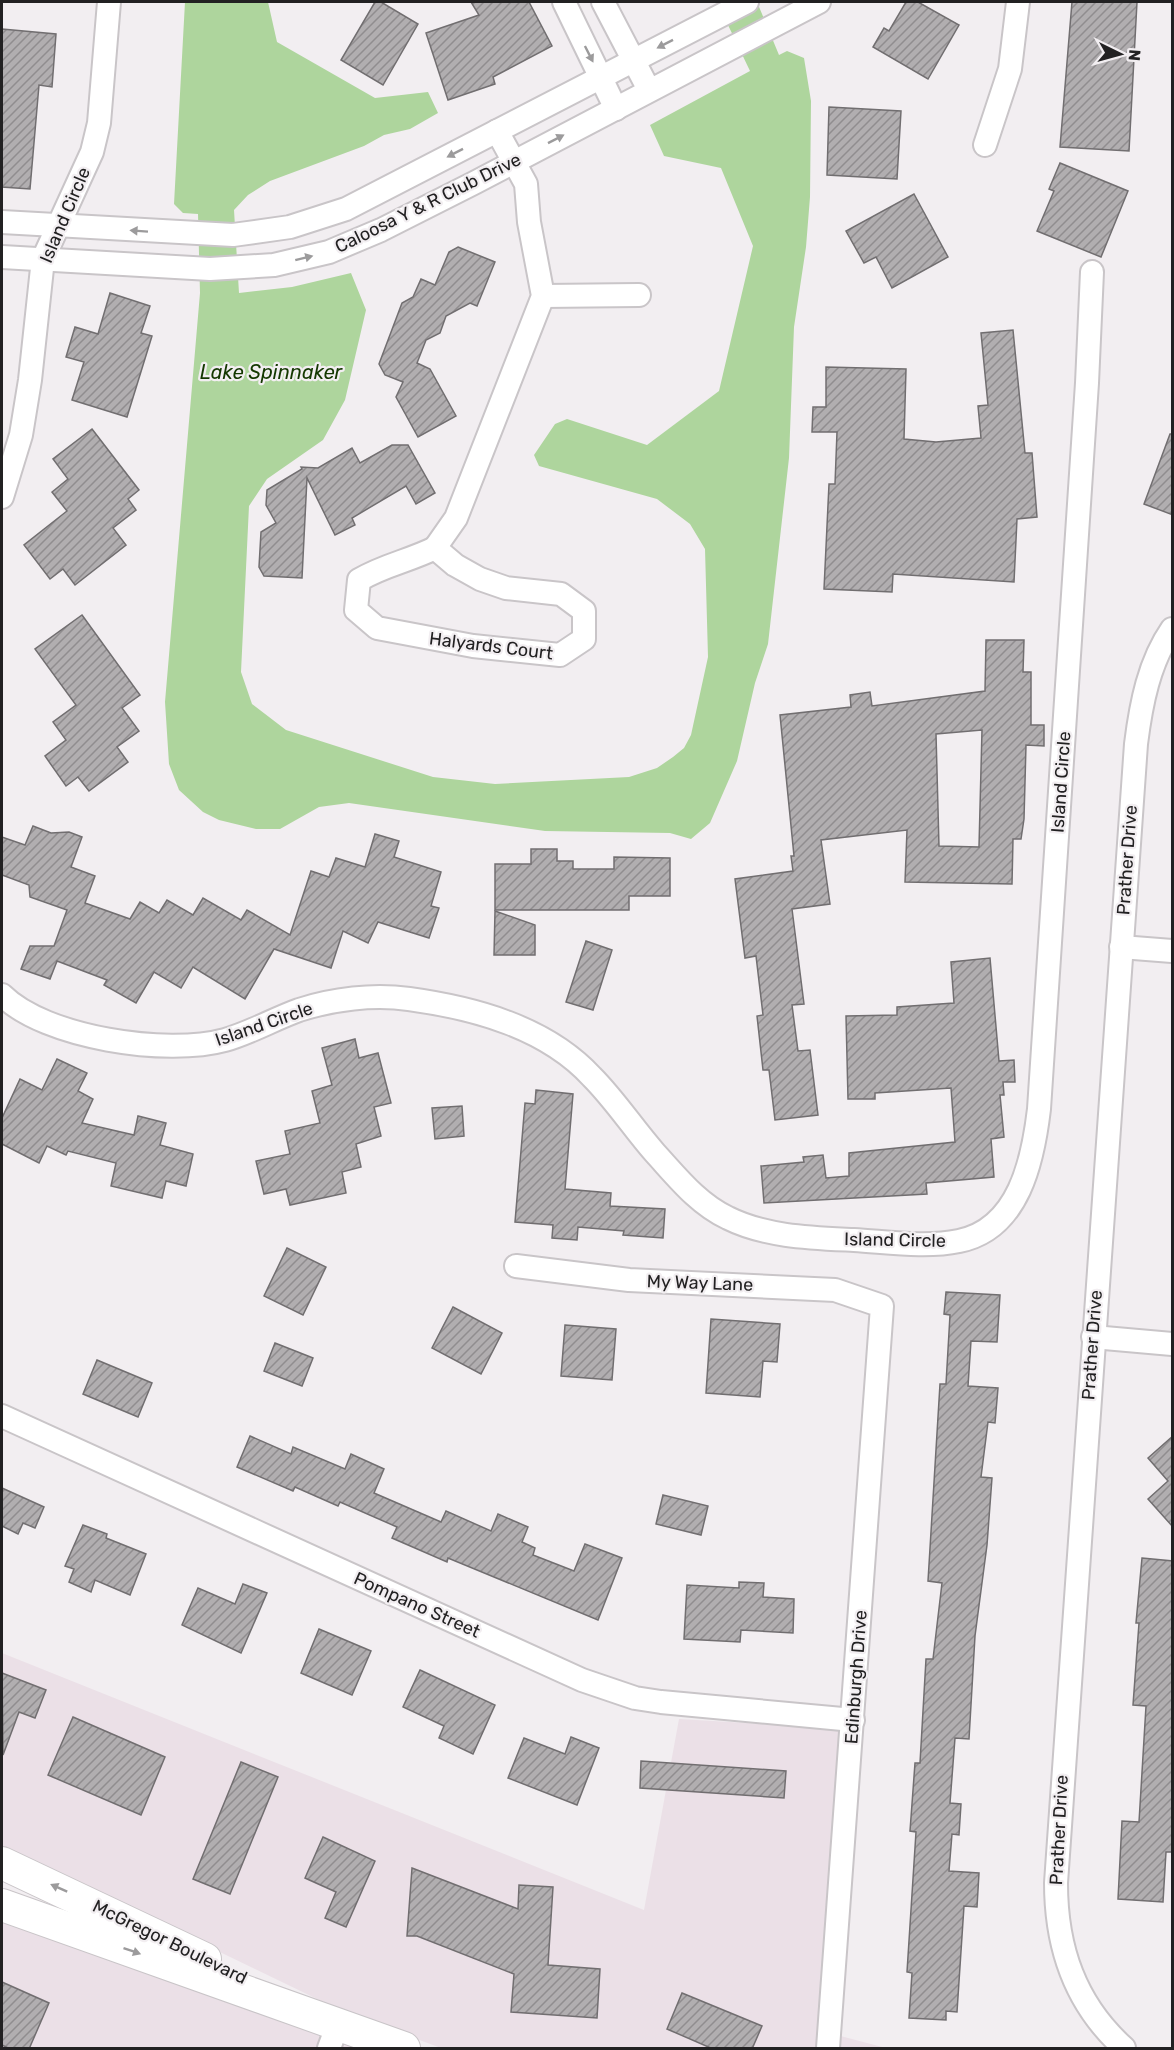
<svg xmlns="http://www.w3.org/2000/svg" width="1174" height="2050" font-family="Rubik,sans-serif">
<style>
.built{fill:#ebe0e7}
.water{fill:#aed59d}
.building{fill:url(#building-hatch);stroke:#716e70;stroke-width:1.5;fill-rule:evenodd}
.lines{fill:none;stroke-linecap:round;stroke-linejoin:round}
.minor-casing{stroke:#c9c5c8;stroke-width:26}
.secondary-casing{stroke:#c9c5c8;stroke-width:34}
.minor{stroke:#fff;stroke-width:22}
.secondary{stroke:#fff;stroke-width:32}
.oneway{fill:#9c9b9c}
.labels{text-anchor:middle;stroke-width:4.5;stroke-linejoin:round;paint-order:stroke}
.street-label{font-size:18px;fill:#222122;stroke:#f2eef1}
.water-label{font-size:20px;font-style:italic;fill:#143800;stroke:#f2eef1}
</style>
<defs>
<pattern id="building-hatch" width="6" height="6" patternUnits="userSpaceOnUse" patternTransform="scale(1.5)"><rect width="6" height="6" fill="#b1aeb0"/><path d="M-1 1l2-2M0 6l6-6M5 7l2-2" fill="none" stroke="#908d8f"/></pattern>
</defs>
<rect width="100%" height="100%" fill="#f2eef1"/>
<g class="built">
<polygon points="2,1653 644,1910 679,1719 862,1730 833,2034 886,2048 441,2048 344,2012 44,1867 2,1849"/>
<polygon points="2,1919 367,2048 2,2048"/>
</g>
<polygon class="water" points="185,2 268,2 277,42 375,98 428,92 438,113 410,129 384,135 364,146 270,181 248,195 234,210 239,293 292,287 351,273 366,310 345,400 323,440 267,479 249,506 241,672 252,704 286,730 433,777 495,784 629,777 657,768 673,757 684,748 691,735 708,657 705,549 690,524 657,499 539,466 534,455 555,424 567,419 647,445 719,391 753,246 721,168 664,156 650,125 750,71 717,2 757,2 779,55 787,51 804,58 811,101 810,197 806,247 794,327 789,458 768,644 755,683 737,761 710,823 691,839 670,833 545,831 349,803 319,807 280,829 256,829 219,820 203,812 179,790 169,764 165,702 200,293 198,214 183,213 174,204"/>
<g class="building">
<polygon points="375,2 381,2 418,24 383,85 341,60"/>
<polygon points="471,2 529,2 552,46 493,77 495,84 448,100 426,33 479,15"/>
<polygon points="906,2 918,2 959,25 928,79 873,47 884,28 889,31"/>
<polygon points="1072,2 1137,2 1129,151 1060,147"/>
<polygon points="2,29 56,34 52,87 39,85 30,189 2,187"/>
<polygon points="829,107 901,111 897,179 827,175"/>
<polygon points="1060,163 1128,191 1101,257 1037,231 1054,191 1049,189"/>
<polygon points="914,194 948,257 892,288 876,257 864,263 846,231"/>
<polygon points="458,247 495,262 477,306 470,303 446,316 440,333 426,340 417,363 430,369 456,416 418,437 396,397 403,382 385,375 379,364 402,303 413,297 421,279 435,285 449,252"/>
<polygon points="110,293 150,306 141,333 152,336 127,417 72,400 84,362 66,357 75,327 98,334"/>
<polygon points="1013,330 1025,453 1032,453 1037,517 1017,519 1014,582 893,574 892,592 824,589 829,484 835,484 837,432 812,432 813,407 826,407 826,367 906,369 904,439 936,442 981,438 978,406 988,405 981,333"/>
<polygon points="92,429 139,490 128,499 136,510 113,528 126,545 75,585 63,569 50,579 24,545 67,511 52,492 68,479 53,459"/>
<polygon points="1170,434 1173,434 1173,515 1144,504"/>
<polygon points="392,445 408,445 435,493 416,504 406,486 352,518 355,525 335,535 307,478 302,578 264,576 259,567 261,532 276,523 266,505 267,490 302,469 301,467 318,468 352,448 360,463"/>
<polygon points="82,615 140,695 122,708 139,731 117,747 128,762 89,791 78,777 66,786 45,756 66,740 53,722 76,705 35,649"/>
<path d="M986 640H1024L1023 672H1031V725H1044V746L1026 745 1024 819 1021 839H1013L1012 884 905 882 907 830 821 840 830 904 792 909 804 1004 792 1005 798 1051 810 1050 818 1115 775 1120 769 1070H763L757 1016 763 1015 756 956 745 958 735 879 793 871 791 856H794L780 715 851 707 850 695 870 692 872 706 985 691ZM982 730 979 847 939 846 936 734Z"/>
<polygon points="33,826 51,833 69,832 82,837 71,867 95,876 85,903 130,919 140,902 159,913 167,900 193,915 203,898 241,920 247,910 290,935 311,871 329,877 336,858 365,867 375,834 399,841 394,857 441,872 431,906 439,908 429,938 378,922 368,943 343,931 331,968 274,949 245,999 193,967 181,988 154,972 136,1003 104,985 107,980 57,961 50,979 21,969 30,946 54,946 67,910 30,897 29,885 2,875 2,837 25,845"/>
<polygon points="531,849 557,849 557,861 573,861 573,869 614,869 614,857 670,858 670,896 629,896 629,910 495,910 495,864 531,864"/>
<polygon points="495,911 535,925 535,955 494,955"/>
<polygon points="586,941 612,950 593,1010 566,1002"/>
<polygon points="990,958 999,1061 1014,1060 1015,1082 1003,1082 1004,1095 1000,1095 1004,1137 991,1139 994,1177 926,1183 927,1194 764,1203 761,1166 804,1162 803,1157 823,1155 826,1178 849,1176 849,1153 955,1142 951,1088 875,1093 875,1099 848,1099 846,1016 897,1015 897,1007 954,1003 951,962"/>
<polygon points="355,1039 359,1058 378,1053 391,1103 374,1107 381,1136 356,1144 361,1167 342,1172 346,1193 290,1205 286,1189 264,1194 256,1161 290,1154 285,1131 320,1123 312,1091 332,1085 322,1048"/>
<polygon points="57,1059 87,1073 78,1091 93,1099 82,1123 134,1135 138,1116 166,1123 160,1145 193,1154 186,1186 166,1181 162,1198 111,1186 116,1163 68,1151 66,1155 47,1146 39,1163 2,1144 2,1118 20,1079 42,1090"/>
<polygon points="536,1090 573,1094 565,1189 611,1193 610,1206 665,1209 663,1238 623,1235 624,1231 578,1227 577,1240 552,1238 553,1225 515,1222 525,1103 535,1104"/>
<polygon points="462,1106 464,1136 435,1139 432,1108"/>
<polygon points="287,1248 326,1267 303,1315 264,1296"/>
<polygon points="946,1292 1000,1295 997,1342 971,1341 968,1386 998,1388 995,1423 988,1422 981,1477 992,1478 987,1545 975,1636 969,1739 955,1738 950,1803 961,1804 959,1835 952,1834 949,1871 979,1873 977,1907 964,1906 957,2012 946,2011 946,2020 909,2018 912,1973 907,1972 916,1832 910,1831 915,1763 920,1763 926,1659 933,1659 942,1583 928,1581 940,1384 946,1384 950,1315 944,1314"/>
<polygon points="453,1307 502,1333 481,1374 432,1348"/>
<polygon points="711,1319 780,1324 777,1362 763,1361 760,1397 706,1393"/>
<polygon points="565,1325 616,1329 612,1380 561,1376"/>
<polygon points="275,1343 313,1358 302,1386 264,1371"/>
<polygon points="97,1360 152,1383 138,1417 83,1394"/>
<polygon points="250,1436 291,1454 293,1447 345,1469 351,1454 384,1469 374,1493 441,1522 446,1511 491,1531 498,1514 528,1527 522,1542 535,1548 533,1555 574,1571 585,1544 622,1558 598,1620 448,1558 447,1562 392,1538 397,1527 340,1502 338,1506 295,1487 293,1491 237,1467"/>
<polygon points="1173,1436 1173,1527 1148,1499 1168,1481 1148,1458"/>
<polygon points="2,1488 44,1507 35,1528 23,1523 18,1534 2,1526"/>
<polygon points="663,1495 708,1506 701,1535 656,1524"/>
<polygon points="83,1525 107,1534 106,1538 146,1554 130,1595 95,1580 91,1592 69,1582 74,1569 65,1566"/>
<polygon points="1142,1558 1173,1561 1173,1852 1166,1852 1163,1902 1118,1899 1122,1821 1139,1822 1146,1706 1133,1705 1139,1623 1136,1623"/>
<polygon points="739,1582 764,1583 763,1597 794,1599 793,1633 741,1630 740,1642 684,1639 687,1585 739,1588"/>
<polygon points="243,1584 267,1593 241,1653 182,1625 198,1588 235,1604"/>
<polygon points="319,1629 371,1651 352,1695 301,1673"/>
<polygon points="420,1670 495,1705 473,1754 439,1738 444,1726 403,1707"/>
<polygon points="2,1673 46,1690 35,1718 19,1712 3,1755"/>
<polygon points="73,1717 165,1757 141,1815 48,1775"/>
<polygon points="571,1737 599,1748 577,1805 508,1778 524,1738 565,1754"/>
<polygon points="641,1761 786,1771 784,1798 640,1788"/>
<polygon points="241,1762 278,1777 230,1894 193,1879"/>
<polygon points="323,1837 375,1861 346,1927 325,1918 336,1892 305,1878"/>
<polygon points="412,1868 518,1909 519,1885 553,1887 548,1965 600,1969 597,2018 511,2012 514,1974 417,1936 407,1936"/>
<polygon points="2,1982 49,2003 29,2049 10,2049 2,2045"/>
<polygon points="682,1993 762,2026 752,2049 713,2049 667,2029"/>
</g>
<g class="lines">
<defs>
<g id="minor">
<polyline points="564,2 616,109"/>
<polyline points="603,2 649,90"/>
<polyline points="985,145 1010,69 1018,2"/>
<polyline points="2,222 233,235 290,227 346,209 747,2"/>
<polyline points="2,257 210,269 274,265 329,252 381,230 474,183 819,2"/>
<polyline points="543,296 639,295"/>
<polyline points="2,497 21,435 30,380 43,259 92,152 99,123 109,2"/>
<path d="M435 548 455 565 480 579 506 588 561 594 584 611V639L560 655 473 646 377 628 356 610 359 580C384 565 409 561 435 548Z"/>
<polyline points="435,548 456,518 543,296 529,222 526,184 497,131"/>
<polyline points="1121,947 1172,951"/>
<path d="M2 995C45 1038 167 1056 225 1040 250 1033 274 1019 299 1010 333 999 373 994 409 999 474 1008 546 1027 592 1077 615 1100 633 1128 655 1153 677 1177 698 1204 728 1218 766 1237 813 1238 854 1240 888 1242 926 1248 959 1241 1019 1229 1033 1160 1039 1109L1087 383 1092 272"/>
<polyline points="516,1266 629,1280 835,1290 882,1306 828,2048"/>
<polyline points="1093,1337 1172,1344"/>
<polyline points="2,1416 582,1680 635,1698 661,1702 853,1720"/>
<polyline points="329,2048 338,2024"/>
<path d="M1124 2048C1075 2004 1056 1948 1056 1883L1136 744C1141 704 1149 662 1172 629"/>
</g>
<g id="secondary">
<polyline points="2,1863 205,1959"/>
<polyline points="2,1905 404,2048"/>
</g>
</defs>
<use href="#minor" class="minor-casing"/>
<use href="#secondary" class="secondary-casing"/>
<use href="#minor" class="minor"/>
<use href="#secondary" class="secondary"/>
</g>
<defs><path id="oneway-solid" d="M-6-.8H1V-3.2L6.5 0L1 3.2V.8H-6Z" transform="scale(1.5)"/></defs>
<g class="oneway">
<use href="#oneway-solid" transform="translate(665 44) rotate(153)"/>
<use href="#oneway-solid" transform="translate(589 54) rotate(63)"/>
<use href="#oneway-solid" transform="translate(556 139) rotate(-27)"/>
<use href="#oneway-solid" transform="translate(455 153) rotate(153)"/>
<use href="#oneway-solid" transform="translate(139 231) rotate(-176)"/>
<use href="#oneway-solid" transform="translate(304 258) rotate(-14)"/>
<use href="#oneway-solid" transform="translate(59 1888) rotate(-156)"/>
<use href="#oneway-solid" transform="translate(132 1951) rotate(19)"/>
</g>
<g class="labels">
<g class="street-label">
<text transform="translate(428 203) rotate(-26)" y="6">Caloosa Y &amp; R Club Drive</text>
<text transform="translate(65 215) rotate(-67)" y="6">Island Circle</text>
<text transform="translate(491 646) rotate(7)" y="6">Halyards Court</text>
<text transform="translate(1061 782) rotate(-86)" y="6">Island Circle</text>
<text transform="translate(1127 860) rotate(-86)" y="6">Prather Drive</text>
<text transform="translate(264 1024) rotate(-19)" y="6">Island Circle</text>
<text transform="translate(895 1240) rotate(1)" y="6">Island Circle</text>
<text transform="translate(700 1283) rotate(2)" y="6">My Way Lane</text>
<text transform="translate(1092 1345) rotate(-86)" y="6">Prather Drive</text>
<text transform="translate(417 1605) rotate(24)" y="6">Pompano Street</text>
<text transform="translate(856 1677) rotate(-86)" y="6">Edinburgh Drive</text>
<text transform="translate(1059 1830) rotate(-87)" y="6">Prather Drive</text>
<text transform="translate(170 1942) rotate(26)" y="6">McGregor Boulevard</text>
</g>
<g class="water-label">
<text x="271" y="379">Lake Spinnaker</text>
</g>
</g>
<rect width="1174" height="2050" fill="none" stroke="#222122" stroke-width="6"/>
<g transform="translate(1120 54) rotate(95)" stroke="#f2eef1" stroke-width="4.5" paint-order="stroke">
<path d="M0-4.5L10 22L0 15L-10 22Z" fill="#222122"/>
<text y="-9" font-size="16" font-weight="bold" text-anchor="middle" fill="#222122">N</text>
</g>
</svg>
